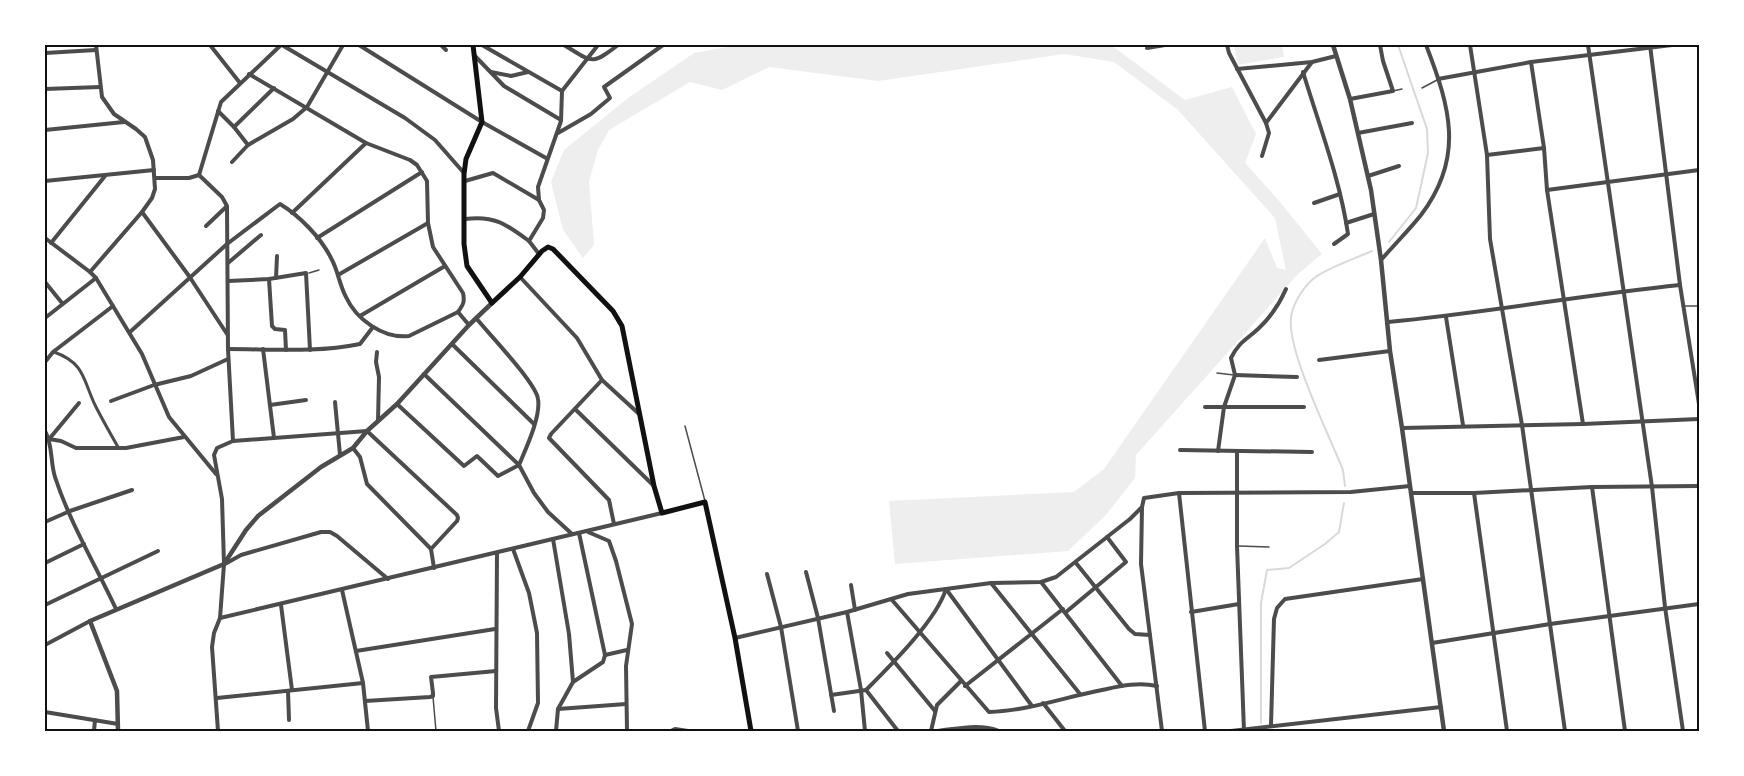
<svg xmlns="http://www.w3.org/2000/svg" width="1744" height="776" font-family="'PT Serif',serif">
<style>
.green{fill:#eee}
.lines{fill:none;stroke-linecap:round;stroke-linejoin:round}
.stream{stroke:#d9d9d9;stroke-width:2}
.service{stroke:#4c4c4c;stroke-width:1.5}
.pedestrian{stroke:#4c4c4c;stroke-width:3}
.minor{stroke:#4c4c4c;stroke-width:4}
.tertiary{stroke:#4c4c4c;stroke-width:4.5}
.secondary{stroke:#111;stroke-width:5}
.neatline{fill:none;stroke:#111;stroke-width:2}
</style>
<rect width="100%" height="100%" fill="#fff"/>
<g class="green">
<polygon points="739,45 1111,45 1185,100 1232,87 1256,134 1245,163 1280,202 1322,254 1298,274 1136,455 1135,478 1106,515 1068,551 895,564 889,501 1074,492 1104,469 1265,238 1277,268 1286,270 1275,218 1178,110 1114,62 1064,54 878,81 769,67 722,90 690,82 609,130 598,150 589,181 594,245 583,258 563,230 551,182 564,150 628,98 694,53"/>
<polygon points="1234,45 1282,45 1284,57 1238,65"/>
</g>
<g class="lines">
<g class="stream">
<polyline points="1389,242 1416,208 1428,153 1427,129 1398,45"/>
<path d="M1345 486 1343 470C1330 437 1287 351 1291 318 1292 304 1305 284 1317 276 1333 266 1354 259 1372 251"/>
<polyline points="1261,723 1261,603 1267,570 1289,568 1325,544 1339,532 1344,503"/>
</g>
<g class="service">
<polyline points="1422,88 1437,80"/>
<polyline points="1393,91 1402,89"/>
<polyline points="309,273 319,270"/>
<polyline points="1685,306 1699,306"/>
<polyline points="1217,373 1234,375"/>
<polyline points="685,426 705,501"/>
<polyline points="1238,546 1269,547"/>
<polyline points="433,697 436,731"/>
</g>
<path class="pedestrian" d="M54 352C85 363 83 380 95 405 102 419 110 433 118 447"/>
<g class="minor">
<polyline points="210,45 240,83"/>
<polyline points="282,45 405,118 435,140 464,173"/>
<polyline points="359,45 482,122 546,158"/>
<polyline points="441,45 446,50"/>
<polyline points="482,45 562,91"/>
<path d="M564 45C592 62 591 66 618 45"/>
<polyline points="1227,45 1229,53 1266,123 1269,133 1262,156"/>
<polyline points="1470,45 1487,155 1490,239 1522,425 1565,731"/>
<polyline points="1588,45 1652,487 1665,607 1683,731"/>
<polyline points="1650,45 1680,285 1699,404"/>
<polyline points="1147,48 1165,45"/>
<polyline points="45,53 96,50"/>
<polyline points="474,55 504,86 561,120"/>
<polyline points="1531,62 1544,148 1547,190 1583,424"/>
<polyline points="1237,69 1312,62 1336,56"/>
<polyline points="491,72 511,76 528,72"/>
<path d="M1303 72C1319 125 1340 179 1348 234L1334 244"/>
<polyline points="1438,79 1531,62 1672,45"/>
<polyline points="45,89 100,87"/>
<polyline points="1350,99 1393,91 1383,61 1380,45"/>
<polyline points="218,111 234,127 248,145"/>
<polyline points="1266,123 1312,62"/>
<polyline points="234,127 274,88"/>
<polyline points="45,130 124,122"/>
<polyline points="558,133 591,114 610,98 604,87 663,45"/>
<polyline points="1358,133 1412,123"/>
<polyline points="1487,155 1544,148"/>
<polyline points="232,162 248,145 293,119 307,107 343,45"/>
<polyline points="199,175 222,197 227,206 228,349 233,441"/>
<polyline points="199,175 221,102 281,45"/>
<polyline points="1368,176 1399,166"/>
<polyline points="155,178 189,178 199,175"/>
<polyline points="45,181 154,170"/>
<polyline points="465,181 493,173 539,200"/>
<polyline points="1547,190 1699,170"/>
<polyline points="1314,203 1340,194"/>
<polyline points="142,212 189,276 227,334"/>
<polyline points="292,213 366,143"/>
<path d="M465 219C494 215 506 224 529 241"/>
<polyline points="1346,223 1374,214"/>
<polyline points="206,226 226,207"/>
<polyline points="45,238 90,272 96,278 142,354 169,417 216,474"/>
<polyline points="317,238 422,172"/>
<polyline points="51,243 105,176"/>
<polyline points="539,254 529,241 543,218 544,210 539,200 538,187 561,121 562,91 598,45"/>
<path d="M1381 260C1394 245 1409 230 1421 215 1465 157 1450 107 1426 45"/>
<polyline points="228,263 261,235"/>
<polyline points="90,272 142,212 152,198 155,189 153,160 145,137 136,129 114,114 102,97 96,45"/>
<polyline points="338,275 428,223"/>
<polyline points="520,277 577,338 602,380 638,413"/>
<polyline points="276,278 277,256"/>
<polyline points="269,279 272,326 275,329 285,330 286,350"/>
<polyline points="228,281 269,279 306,273 310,350"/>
<polyline points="45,282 62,303"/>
<polyline points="458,312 469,325"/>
<polyline points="360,316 445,266"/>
<polyline points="1446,317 1463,425"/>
<polyline points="45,318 96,278"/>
<path d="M1388 322C1485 313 1582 295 1680 285"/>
<path d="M130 332 227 244 280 204C300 216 321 238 331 258 338 270 339 284 346 297 356 319 383 339 409 336L458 312C463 305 465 302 463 293L433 247 428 223 427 181 417 165 410 160 366 143 249 74"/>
<polyline points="452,344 534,424"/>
<path d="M228 349C272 349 316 353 360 344L373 327"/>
<polyline points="263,349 274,438"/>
<polyline points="377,352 376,362 379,377 378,421"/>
<polyline points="1319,360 1390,351"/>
<polyline points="45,362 53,352 113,306"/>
<polyline points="424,374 519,465 534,493 548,512 572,534"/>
<polyline points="1235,375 1297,377"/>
<polyline points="602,380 551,434 549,438 609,500 614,524"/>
<polyline points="111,401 154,385 191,376 228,359"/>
<polyline points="335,402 340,455"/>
<path d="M397 404 464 466 477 456 498 476 519 465C526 448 541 417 538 399 536 383 489 334 476 318"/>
<polyline points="270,405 306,400"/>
<polyline points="1205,407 1304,407"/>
<polyline points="575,409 653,485"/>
<polyline points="1402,428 1583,424 1699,419"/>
<path d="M45 431C53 445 50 461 55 477 70 523 96 566 116 609"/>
<polyline points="50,438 79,403"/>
<polyline points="49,439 61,441 76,448 126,448 184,437"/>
<polyline points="353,448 360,457 367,484 431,549 434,568"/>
<polyline points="1180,450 1312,452"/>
<path d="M1218 451 1224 407 1235 375 1231 358C1239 342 1246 340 1258 329 1271 317 1279 305 1286 289"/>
<polyline points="1237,452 1237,546 1244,731"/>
<polyline points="1592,487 1625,731"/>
<polyline points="1179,493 1205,731"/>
<polyline points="1411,493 1474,493 1592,487 1699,486"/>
<polyline points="1474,493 1507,731"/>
<polyline points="45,522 70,511 132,490"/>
<polyline points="588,532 609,541 616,561 632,624 626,666 627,731"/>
<polyline points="553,539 569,634 573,682"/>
<polyline points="513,549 529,593 537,633 538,703 528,731"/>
<polyline points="497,553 496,708 499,731"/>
<polyline points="45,563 84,544"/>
<polyline points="1076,563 1129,629 1135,634 1150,635"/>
<polyline points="225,564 241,555 321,532 330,532 337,536 388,579"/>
<polyline points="806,572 818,618 834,711"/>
<polyline points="767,574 781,627 798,731"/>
<polyline points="1041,582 1122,686"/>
<polyline points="991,583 1080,694"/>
<polyline points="851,585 855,610"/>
<polyline points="946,589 1032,706"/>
<polyline points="342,590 363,683 368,731"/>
<path d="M892 600 989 712C1027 711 1065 697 1102 690 1121 686 1138 682 1157 686"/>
<polyline points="45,605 158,551"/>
<polyline points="281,605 292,690"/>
<polyline points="847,612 861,690 865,731"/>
<polyline points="1066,612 1126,562 1107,537"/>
<polyline points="1191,612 1239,604"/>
<polyline points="220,618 662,513"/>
<polyline points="735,638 847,612 908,594 991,583 1041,582 1056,577 1130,519 1141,508"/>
<polyline points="1432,643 1550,624 1699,604"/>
<polyline points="45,645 90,621"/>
<polyline points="356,651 495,629"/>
<polyline points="887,653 935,711"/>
<polyline points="605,655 627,650"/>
<polyline points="965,686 1063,609"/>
<path d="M866 690C890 666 936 621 946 589"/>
<polyline points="288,691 289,720"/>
<polyline points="831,695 866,690 898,731"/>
<polyline points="217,698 363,683"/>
<polyline points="365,701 430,697 433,696 433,693 431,677 496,671"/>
<polyline points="1043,703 1065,731"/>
<polyline points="558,709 626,704"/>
<polyline points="45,712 118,724"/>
<polyline points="1271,725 1274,619 1277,608 1285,599 1423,579"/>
<polyline points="94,731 95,720"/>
<polyline points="218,731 212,647 214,633 220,618 224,564 222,499 214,455 217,448 233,441 367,431 457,515 458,518 457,521 431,549"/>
<polyline points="556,731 558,709 573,682 603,662 605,655 579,533"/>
<polyline points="671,731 675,729 688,731"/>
<polyline points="931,731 937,705 961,681"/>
<path d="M937 731C957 729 979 723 999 731"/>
<polyline points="1162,731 1141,564 1142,507 1144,498 1179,493 1351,492 1410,486"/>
<polyline points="1231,731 1441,707"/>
</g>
<g class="tertiary">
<polyline points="1333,45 1350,99 1371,190 1381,260 1390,351 1402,428 1444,731"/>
<polyline points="118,731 117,691 90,621 224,564 246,530 258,516 321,467 353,448 367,431 397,404 469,325 492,303"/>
</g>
<polyline class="secondary" points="473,45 482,122 466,159 464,174 464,244 467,266 492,303 520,277 542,251 548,247 553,249 613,311 622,326 654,486 662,513 705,502 735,638 751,731"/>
</g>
<rect width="1744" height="776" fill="none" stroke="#ffffff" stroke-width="93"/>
<rect x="46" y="46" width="1652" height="684" class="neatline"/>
</svg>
